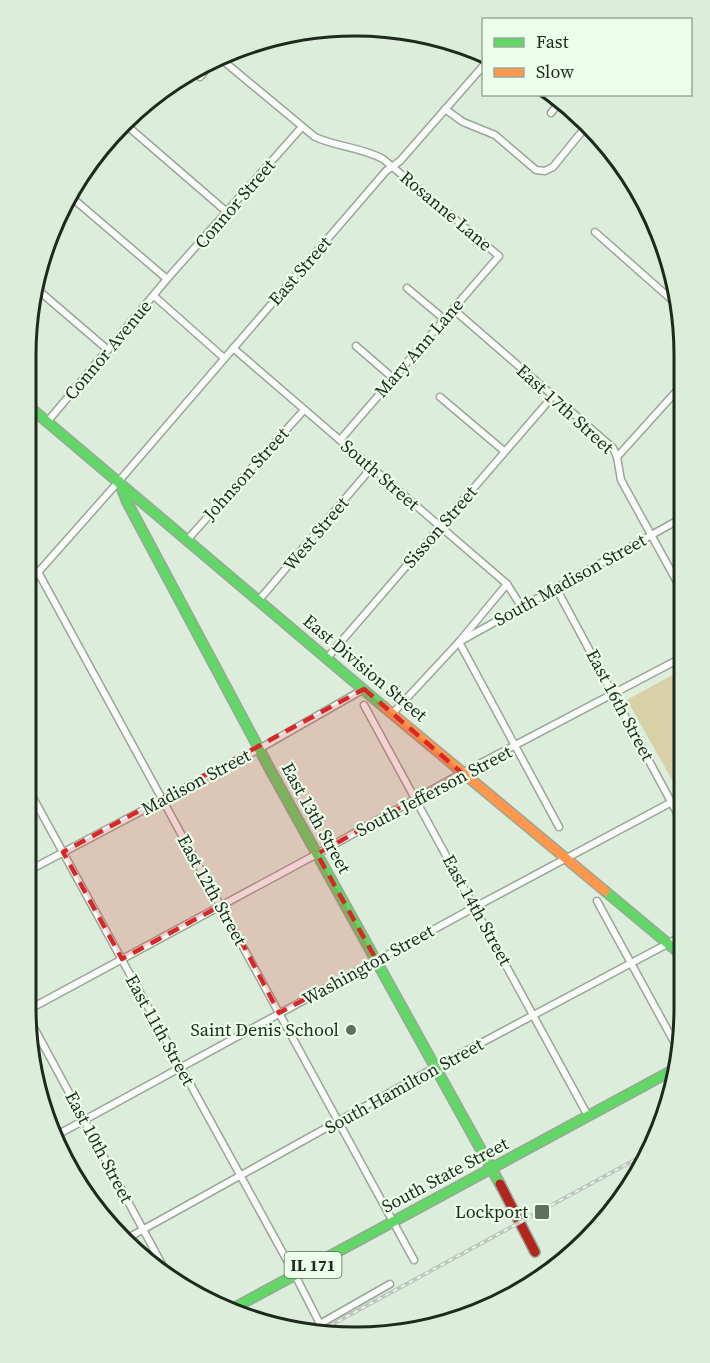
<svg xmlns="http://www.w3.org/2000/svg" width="710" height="1363" font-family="'Source Serif 4',serif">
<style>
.green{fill:#d8d0a7}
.water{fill:#74c8ca}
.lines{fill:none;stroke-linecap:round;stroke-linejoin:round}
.street-casing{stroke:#99a698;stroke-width:9}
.fast-casing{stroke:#99a698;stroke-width:12}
.slow-casing{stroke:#99a698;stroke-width:12}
.jam-casing{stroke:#99a698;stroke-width:12}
.street{stroke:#fafcfa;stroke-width:6}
.fast{stroke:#63d668;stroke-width:9}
.slow{stroke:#ff974d;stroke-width:9}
.jam{stroke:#b3261e;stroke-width:9}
.rail-casing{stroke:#c1c5c1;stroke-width:4}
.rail{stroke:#ebffea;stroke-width:1.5;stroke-dasharray:4.5;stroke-linecap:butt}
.marked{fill:#d62828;fill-opacity:0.2;stroke:#d62828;stroke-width:4.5;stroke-dasharray:12 8;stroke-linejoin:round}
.poi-dot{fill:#606f60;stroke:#ebffea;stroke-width:2}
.labels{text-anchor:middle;stroke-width:4.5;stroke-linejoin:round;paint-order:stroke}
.shield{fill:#ebffea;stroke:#5c6a5a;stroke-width:1.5}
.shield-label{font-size:16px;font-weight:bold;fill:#1e2a1d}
.street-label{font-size:18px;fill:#1e2a1d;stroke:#ebffea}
.poi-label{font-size:18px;fill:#1e2a1d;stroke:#ebffea;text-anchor:end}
.rim{fill:none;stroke:#1e2a1d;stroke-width:3}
</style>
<rect width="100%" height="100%" fill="#dceedb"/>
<polygon class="green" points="683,669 683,783 676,787 627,700"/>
<polygon class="water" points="543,1273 500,1304 469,1313"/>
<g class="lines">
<defs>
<g id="street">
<path d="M221 59 315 137C337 147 361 147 383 159L499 256 340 440"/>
<polyline points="200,77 209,66"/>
<polyline points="445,109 463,122 495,135 536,170 545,171 553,167 588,124"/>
<polyline points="551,113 561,100"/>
<polyline points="125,124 228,213"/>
<polyline points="70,196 167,279"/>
<polyline points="595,232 681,308"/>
<polyline points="407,288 444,319"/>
<polyline points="38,290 108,350"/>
<polyline points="154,296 224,358"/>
<polyline points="453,309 613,448 617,457 621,480 682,591"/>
<polyline points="356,346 393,378"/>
<polyline points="233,348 507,584 521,606"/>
<polyline points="440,397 504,451"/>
<polyline points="48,421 167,279 301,128"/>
<polyline points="617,457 682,385"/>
<polyline points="188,539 304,410"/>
<polyline points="26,562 38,572 414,1260"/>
<polyline points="26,586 119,481 386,171 400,161 484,65"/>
<polyline points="556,588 683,824"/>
<polyline points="259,600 372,467"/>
<polyline points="327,658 553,396"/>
<polyline points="364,705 588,1116"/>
<polyline points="393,713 459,642 507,584"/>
<polyline points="26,785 295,1275 320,1324"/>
<polyline points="559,827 459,642 682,518"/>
<polyline points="26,872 259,749 364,689"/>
<polyline points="597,901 678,1049"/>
<polyline points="26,1011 317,854 462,773 683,657"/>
<polyline points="26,1013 171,1281"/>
<polyline points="55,1136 475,907 683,796"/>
<polyline points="126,1239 436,1067 684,935"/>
<polyline points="311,1329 390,1284"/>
</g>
<g id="fast">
<polyline points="26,404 384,707"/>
<polyline points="119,481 127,502 272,773 500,1184"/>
<polyline points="605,891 684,957"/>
<polyline points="232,1309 673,1070"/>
</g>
<polyline id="slow" points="384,707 605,891"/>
<polyline id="jam" points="500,1184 535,1252"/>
</defs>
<use href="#street" class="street-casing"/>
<use href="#fast" class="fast-casing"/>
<use href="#slow" class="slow-casing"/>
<use href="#jam" class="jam-casing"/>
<use href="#street" class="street"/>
<use href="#fast" class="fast"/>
<use href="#slow" class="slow"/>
<use href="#jam" class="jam"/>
<defs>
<polyline id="rail" points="322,1330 651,1151"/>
</defs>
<use href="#rail" class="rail-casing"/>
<use href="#rail" class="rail"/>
</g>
<path class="marked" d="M364 689 462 773 317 854 377 961 279 1013 222 905 122 959 63 852Z"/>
<g class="poi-dot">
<circle cx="351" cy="1030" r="6"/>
<rect x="534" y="1204" width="16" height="16" rx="3"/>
</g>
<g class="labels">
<rect class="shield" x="284.5" y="1252" width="57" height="26" rx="4.5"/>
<g class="shield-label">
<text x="313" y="1271">IL 171</text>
</g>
<g class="street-label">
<text transform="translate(235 204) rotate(-49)" y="6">Connor Street</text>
<text transform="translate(446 211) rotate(40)" y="6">Rosanne Lane</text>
<text transform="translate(300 271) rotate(-49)" y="6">East Street</text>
<text transform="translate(419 348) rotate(-49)" y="6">Mary Ann Lane</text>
<text transform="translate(108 350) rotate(-50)" y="6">Connor Avenue</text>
<text transform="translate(565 409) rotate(42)" y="6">East 17th Street</text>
<text transform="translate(246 474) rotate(-48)" y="6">Johnson Street</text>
<text transform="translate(380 475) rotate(41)" y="6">South Street</text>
<text transform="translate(440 527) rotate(-49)" y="6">Sisson Street</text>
<text transform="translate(316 534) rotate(-50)" y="6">West Street</text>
<text transform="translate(570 580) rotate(-29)" y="6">South Madison Street</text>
<text transform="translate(365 668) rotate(40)" y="6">East Division Street</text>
<text transform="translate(620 705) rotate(62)" y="6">East 16th Street</text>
<text transform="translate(196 782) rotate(-28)" y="6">Madison Street</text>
<text transform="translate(434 791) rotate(-28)" y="6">South Jefferson Street</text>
<text transform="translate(316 818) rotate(61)" y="6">East 13th Street</text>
<text transform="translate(212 890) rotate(61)" y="6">East 12th Street</text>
<text transform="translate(477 910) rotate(61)" y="6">East 14th Street</text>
<text transform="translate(368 965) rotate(-29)" y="6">Washington Street</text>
<text transform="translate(160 1030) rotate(61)" y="6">East 11th Street</text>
<text transform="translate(404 1086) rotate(-29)" y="6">South Hamilton Street</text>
<text transform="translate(99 1147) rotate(62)" y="6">East 10th Street</text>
<text transform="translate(445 1175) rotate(-28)" y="6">South State Street</text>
</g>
<g class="poi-label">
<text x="339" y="1036">Saint Denis School</text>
<text x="528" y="1218">Lockport</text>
</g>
</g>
<path d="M0 0H710V1363H0ZM355 36H355A319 319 0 0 1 674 355V1008A319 319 0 0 1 355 1327H355A319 319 0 0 1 36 1008V355A319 319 0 0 1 355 36Z" fill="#dbeeda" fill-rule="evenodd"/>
<path class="rim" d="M355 36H355A319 319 0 0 1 674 355V1008A319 319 0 0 1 355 1327H355A319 319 0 0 1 36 1008V355A319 319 0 0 1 355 36Z"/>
<rect x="482" y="18" width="210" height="78" fill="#ebffea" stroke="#99aa98" stroke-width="1.5"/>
<rect x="494" y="38" width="30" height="9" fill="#63d668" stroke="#99aa98" stroke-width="1.5"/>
<text x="536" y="48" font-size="18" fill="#1e2a1d">Fast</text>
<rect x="494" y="68" width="30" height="9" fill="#ff974d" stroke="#99aa98" stroke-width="1.5"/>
<text x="536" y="78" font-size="18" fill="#1e2a1d">Slow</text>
</svg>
